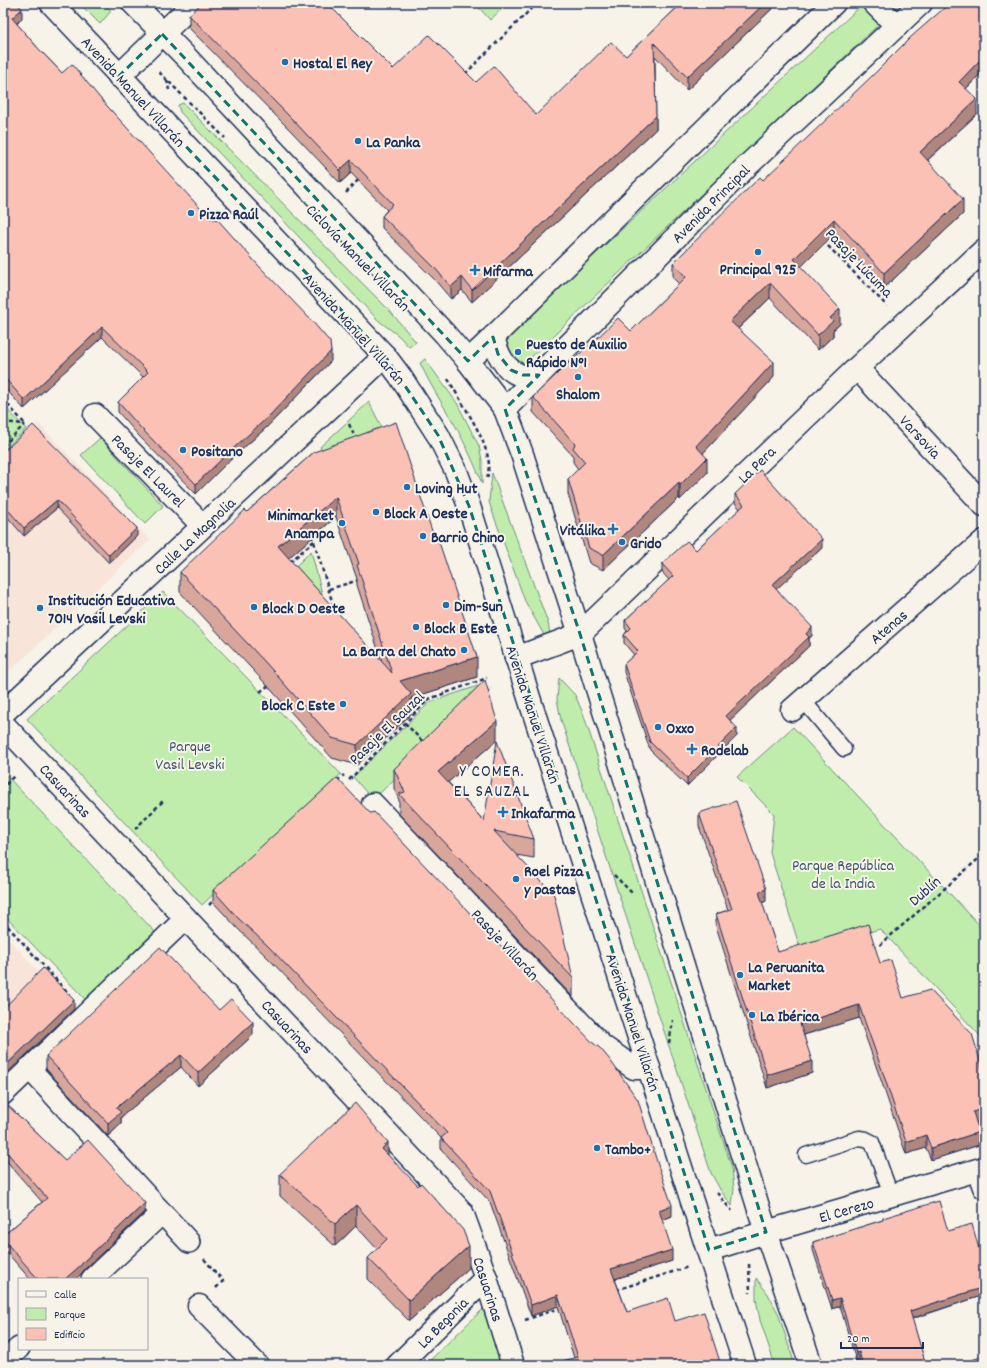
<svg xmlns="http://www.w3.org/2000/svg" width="987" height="1368" font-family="Dekko,sans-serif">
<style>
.built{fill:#f8e4d9}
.green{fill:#c0edab;stroke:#6e8e84}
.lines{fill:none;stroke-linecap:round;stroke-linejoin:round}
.service-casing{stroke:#1b2f5e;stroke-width:17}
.pedestrian-casing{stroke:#1b2f5e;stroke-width:24}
.minor-casing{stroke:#1b2f5e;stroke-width:25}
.secondary-casing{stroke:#1b2f5e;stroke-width:25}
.path{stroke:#1b2f5e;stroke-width:2.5;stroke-dasharray:4 3;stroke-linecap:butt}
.service{stroke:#f7f3e8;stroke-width:14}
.pedestrian{stroke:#f7f3e8;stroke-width:21}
.minor{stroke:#f7f3e8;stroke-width:22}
.secondary{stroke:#f7f3e8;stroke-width:22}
.wall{fill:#d9a69c;stroke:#1b2f5e;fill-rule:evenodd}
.shaded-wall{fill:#b0877f;stroke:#1b2f5e}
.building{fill:#fcc1b5;stroke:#1b2f5e;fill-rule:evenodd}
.marked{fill:none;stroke:#0f766e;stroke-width:3;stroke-dasharray:8 5;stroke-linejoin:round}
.poi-dot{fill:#1f6fb2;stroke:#f7f3e8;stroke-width:1.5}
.labels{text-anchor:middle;stroke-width:4;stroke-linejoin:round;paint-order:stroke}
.poi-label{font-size:16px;font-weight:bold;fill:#1b2f5e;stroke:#f7f3e8;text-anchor:start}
.street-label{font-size:16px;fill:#1b2f5e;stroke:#f7f3e8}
.park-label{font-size:16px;fill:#3c556d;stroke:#f7f3e8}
.neighbourhood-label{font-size:17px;letter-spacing:1px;fill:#1b2f5e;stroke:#f7f3e8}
</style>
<rect width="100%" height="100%" fill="#f7f3e8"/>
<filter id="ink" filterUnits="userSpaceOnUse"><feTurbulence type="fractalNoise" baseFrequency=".025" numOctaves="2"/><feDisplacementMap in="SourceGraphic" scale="8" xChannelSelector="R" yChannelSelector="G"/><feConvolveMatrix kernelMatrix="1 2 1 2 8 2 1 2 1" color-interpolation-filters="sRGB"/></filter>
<g filter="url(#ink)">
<g class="built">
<polygon points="38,423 150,540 3,677 3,458"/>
<polygon points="3,933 77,1013 3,1085"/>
</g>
<g class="green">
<polygon points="79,3 103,3 111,11 100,24"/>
<polygon points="475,3 506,3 507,4 490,20"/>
<polygon points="864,3 901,3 522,366 500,347 510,334"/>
<polygon points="183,103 389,310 416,342 409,347 399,336 379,321 180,112 178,105"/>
<path d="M425 359 457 403 479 446 482 460V484C475 464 465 444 455 425 443 405 430 385 420 363Z"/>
<polygon points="369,402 387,438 328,459 320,447"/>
<polygon points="3,405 26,429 3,451"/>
<polygon points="100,438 163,506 145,524 81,455"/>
<polygon points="492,473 548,623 550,634 544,635 525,601 491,508 489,501"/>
<polygon points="311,551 323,597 296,566"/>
<polygon points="163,592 341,774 202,905 27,719"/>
<polygon points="559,678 575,695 583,713 732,1168 734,1189 732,1206 721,1191 711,1173 561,720 557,699"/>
<polygon points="478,686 483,692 373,800 353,777 430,702"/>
<polygon points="793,727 984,930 984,1040 880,929 801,951 770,853 774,814 737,777"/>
<polygon points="3,772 156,933 85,999 3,914"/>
<polygon points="756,1278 768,1294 778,1313 795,1365 775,1365 760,1320 756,1299"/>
<polygon points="483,1309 502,1365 425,1365"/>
</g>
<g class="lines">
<defs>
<g id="service">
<polyline points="803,700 844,749"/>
<polyline points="806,1155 859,1138 866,1139 872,1142 891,1195"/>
</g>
<g id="pedestrian">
<polyline points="29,1068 189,1242"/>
<polyline points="3,1094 186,918"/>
<polyline points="92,1279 162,1213"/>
<polyline points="3,1363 19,1348"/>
</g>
<g id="minor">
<polyline points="874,3 897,26"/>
<polyline points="119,76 194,3"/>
<polyline points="857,368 984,505"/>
<polyline points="95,415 203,526"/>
<polyline points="516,658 580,634 857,368 984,250"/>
<polyline points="792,710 984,541"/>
<polyline points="3,713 385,356"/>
<polyline points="3,724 462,1212 486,1278 513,1365"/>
<polyline points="373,804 602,1046 634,1068 649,1068"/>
<polyline points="978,1170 984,1187"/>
<polyline points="709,1250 766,1232 984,1168"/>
<polyline points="199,1306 257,1365"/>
<polyline points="398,1365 486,1278"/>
</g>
<g id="secondary">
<polyline points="51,3 385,356 400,376 438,435 456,471 469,506 531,704 745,1365"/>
<polyline points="133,3 187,58 445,334 468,361 505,409 522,454 580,634 766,1232 811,1365"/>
<path d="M493 337C497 352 503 369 520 375 525 377 533 375 539 375"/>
<polyline points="468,361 483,347 834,3"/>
<polyline points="505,409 746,167 921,3"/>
</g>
</defs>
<use href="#service" class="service-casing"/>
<use href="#pedestrian" class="pedestrian-casing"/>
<use href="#minor" class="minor-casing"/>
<use href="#secondary" class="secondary-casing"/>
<g class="path">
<polyline points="159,72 225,138"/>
<polyline points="465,74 537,3"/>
<polyline points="167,80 169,90"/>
<polyline points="346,193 359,179"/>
<polyline points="823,241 887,306"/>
<path d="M448 379C461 402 483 433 488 458 490 465 488 473 487 480"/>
<polyline points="3,399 25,424"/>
<polyline points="3,422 24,424"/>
<polyline points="349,424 356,440"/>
<polyline points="3,446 25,424"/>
<polyline points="312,535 335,611"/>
<polyline points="290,562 314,541"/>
<polyline points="329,589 359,580"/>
<polyline points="260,692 269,685"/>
<polyline points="486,693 491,688"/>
<polyline points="409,706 415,713"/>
<polyline points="405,723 424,743"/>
<polyline points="349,780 429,699 487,678"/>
<polyline points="337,781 344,775"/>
<polyline points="3,791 7,783 14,776"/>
<polyline points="135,829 163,801"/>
<polyline points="614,875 633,894"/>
<polyline points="209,905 216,898"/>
<polyline points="3,921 70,995"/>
<polyline points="880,945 984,854"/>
<polyline points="669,1043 673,1020"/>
<polyline points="717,1193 732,1211"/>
<polyline points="204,1259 223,1281 216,1288"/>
<polyline points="749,1264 750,1293"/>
<polyline points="616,1290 688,1267"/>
<polyline points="525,1320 560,1308"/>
</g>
<use href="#service" class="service"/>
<use href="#pedestrian" class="pedestrian"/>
<use href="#minor" class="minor"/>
<use href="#secondary" class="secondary"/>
</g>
<g class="wall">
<polygon points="3,3 22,18 17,24 37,47 62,73 99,97 331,361 269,425 227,463 196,494 139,436 118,412 118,402 143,377 102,337 24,409 3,386"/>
<polygon points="682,3 778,3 687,90 655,56 656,129 472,302 462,290 451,299 434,279 382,228 382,216 387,210 351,173 340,183 292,132 189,28 189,15 393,69 476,82 536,115 626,56"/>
<polygon points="984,3 984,70 966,89 977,114 928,160 963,214 884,288 834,234 801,267 840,324 833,330 833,336 818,350 770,298 738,329 774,377 703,453 707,473 680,500 679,498 603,570 589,563 568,494 568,479 578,469 573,462 573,456 533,412 533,397 631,331 679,284 673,278 673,263 763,180"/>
<polygon points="3,452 137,536 109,563 57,508 24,536 3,512"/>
<path d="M314 452 477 677 411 698V714L357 765 332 758 265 683 180 592V572ZM336 517 357 579V585L382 662 288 558Z"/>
<polygon points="735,494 822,548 776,589 812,636 809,638 809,646 730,720 737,736 687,786 650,750 624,672 624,664 634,655 624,643 624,635 627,631 625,628 625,620 669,580 662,572 662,564 696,550 740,509 735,503"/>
<polygon points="497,740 448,782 484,821 534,839 534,858 516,855 573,978 573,997 399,814 399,800 394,788 394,769"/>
<polygon points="699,813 766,901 762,903 778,952 880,963 903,998 984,1073 984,1121 976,1123 979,1145 931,1160 926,1148 906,1154 882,1083 859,1018 804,1035 812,1073 767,1088 716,926 716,914 728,910 699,826"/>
<polygon points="213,890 672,1216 662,1220 672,1261 615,1279 627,1312 675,1321 721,1365 563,1365 563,1361 574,1358 558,1306 531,1316 490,1202 441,1149 441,1138 268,958 238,929 213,902"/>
<polygon points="219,1010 253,1035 198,1086 181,1067 121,1117 121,1124 108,1136 46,1069 46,1056"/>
<polygon points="3,1101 65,1160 145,1212 84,1270 81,1274 76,1279 30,1279 3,1248 3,1236 42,1202 3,1157"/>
<polygon points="388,1155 469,1268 409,1321 368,1279 368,1258 377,1249 356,1226 335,1246 280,1196 280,1174"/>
<polygon points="883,1218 948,1231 984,1295 912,1319 926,1365 861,1365 859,1360 856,1361 840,1306 832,1309 813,1250 813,1242 883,1220"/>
</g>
<g class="shaded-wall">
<polygon points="765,3 778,3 687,90 687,77"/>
<polygon points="22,9 22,18 12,28 12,18"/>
<polygon points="984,56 984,70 959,96 959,82"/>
<polygon points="977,99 977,114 920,167 920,152"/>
<polygon points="656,116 656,129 472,302 472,290"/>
<polygon points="351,160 351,173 340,183 340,170"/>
<polygon points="963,199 963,214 884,288 884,273"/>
<polygon points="834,219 834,234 794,274 794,259"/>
<polygon points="462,277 462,290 451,299 451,287"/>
<polygon points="770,283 770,298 730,336 730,321"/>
<polygon points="840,309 840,324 833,330 833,336 818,350 818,335 830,318"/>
<polygon points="102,327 102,337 24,409 24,400"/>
<polygon points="331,351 331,361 269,425 227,463 196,494 196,484"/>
<polygon points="774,362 774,377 696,461 696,446"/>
<polygon points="707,458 707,473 680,500 680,485"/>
<polygon points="679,483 679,498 603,570 603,555"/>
<polygon points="336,497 336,517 278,567 278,546"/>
<polygon points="57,500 57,508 24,536 24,528"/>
<polygon points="137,528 137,536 109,563 109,555"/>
<polygon points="822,539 822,548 772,593 772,585"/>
<polygon points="812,627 812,636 809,638 809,646 726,724 726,716"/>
<polygon points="477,657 477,677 411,698 411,714 357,765 357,745 400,681"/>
<polygon points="497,721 497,740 438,791 438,772"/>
<polygon points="737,728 737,736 687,786 687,778"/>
<polygon points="766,889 766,901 759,904 759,892"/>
<polygon points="74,1000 74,1009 3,1077 3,1068"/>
<polygon points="859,1005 859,1018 800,1036 800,1024"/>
<polygon points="253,1022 253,1035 198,1086 198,1073"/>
<polygon points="181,1055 181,1067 121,1117 121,1124 108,1136 108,1123 116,1108"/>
<polygon points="812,1061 812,1073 767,1088 767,1075"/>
<polygon points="984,1100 984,1121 973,1124 973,1112"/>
<polygon points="979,1132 979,1145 931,1160 931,1148"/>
<polygon points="926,1135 926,1148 906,1154 906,1142"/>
<polygon points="388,1142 388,1163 382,1149"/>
<polygon points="145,1203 145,1212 84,1270 81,1274 76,1279 65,1279"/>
<polygon points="356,1205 356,1226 335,1246 335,1224"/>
<polygon points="672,1205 672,1216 659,1221 659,1210"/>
<polygon points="469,1246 469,1268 409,1321 409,1300"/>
<polygon points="672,1250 672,1261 611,1280 611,1269"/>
<polygon points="984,1287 984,1295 910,1319 910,1311"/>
<polygon points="558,1295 558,1306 531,1316 531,1305"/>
<polygon points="840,1298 840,1306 832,1309 832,1300"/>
<polygon points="859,1352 859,1360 856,1361 856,1353"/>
</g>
<g class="building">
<polygon points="3,3 17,3 22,9 12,18 37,47 62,73 72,64 99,97 209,218 218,220 258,265 312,321 330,342 331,351 269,416 227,454 196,484 139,426 118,402 148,372 102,327 24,400 3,376"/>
<polygon points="202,3 327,3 393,69 429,35 476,82 494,66 536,115 611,42 626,56 682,3 765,3 687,77 654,43 656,116 472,290 462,277 451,287 434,267 382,216 393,204 351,160 340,170 292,119 189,15"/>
<polygon points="950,3 984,3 984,56 959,82 977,99 920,152 963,199 884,273 834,219 794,259 840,309 830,318 833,321 818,335 770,283 730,321 774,362 696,446 707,458 680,485 679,483 603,555 589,548 568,479 585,462 573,448 575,444 533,397 561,370 592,343 618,318 631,331 686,277 673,263 760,177 763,180 872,76 912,36"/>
<path d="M396 422 435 540 438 539 477 657 400 681 411 694 357 745 332 738 265 662 180 572 245 510 247 512 314 452ZM336 497 359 564 357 565 392 673 278 546Z"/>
<polygon points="33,425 137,528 109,555 57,500 24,528 3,504 3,452"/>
<polygon points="760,470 822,539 772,585 812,627 806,634 809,637 726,716 737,728 687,778 650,742 624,664 638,651 624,635 631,628 625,620 673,576 662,564 687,541 696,550 744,505 735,494"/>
<polygon points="485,680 497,721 438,772 484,821 497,741 534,839 494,831 554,895 573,978 399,794 405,792 394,769"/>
<polygon points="337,778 370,813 374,812 593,1043 600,1048 610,1060 638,1100 658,1165 672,1205 659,1210 672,1250 611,1269 627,1312 668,1298 675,1321 704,1312 721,1365 565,1365 563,1361 578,1357 558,1295 531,1305 490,1191 441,1138 447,1133 268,946 238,918 213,890"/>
<polygon points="736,801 766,889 759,892 778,952 868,924 880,963 891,960 903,998 930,990 972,1034 984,1073 984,1108 973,1112 979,1132 931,1148 926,1135 906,1142 882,1070 859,1005 800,1024 812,1061 767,1075 716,914 732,909 699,813"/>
<polygon points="160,947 219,1010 231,999 253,1022 198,1073 181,1055 116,1108 121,1112 108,1123 46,1056"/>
<polygon points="43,968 74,1000 3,1068 3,1009"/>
<polygon points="3,1101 65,1160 88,1140 145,1203 84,1261 81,1265 65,1279 38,1279 3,1239 3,1236 47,1198 3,1148"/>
<polygon points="355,1103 388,1142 382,1149 418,1186 421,1183 463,1230 469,1246 409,1300 368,1258 387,1239 356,1205 335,1224 280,1174"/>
<polygon points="939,1201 948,1231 972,1224 984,1267 984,1287 910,1311 926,1365 863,1365 859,1352 856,1353 840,1298 832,1300 813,1242 883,1220 883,1218"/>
<polygon points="984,1356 984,1365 956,1365"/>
<polygon points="244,1361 249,1365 240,1365"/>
</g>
</g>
<path class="marked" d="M162 34 468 361 493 337 498 354 511 370 523 375H539L505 409 580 634 766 1232 709 1250 469 506 438 435 385 356 119 76Z"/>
<g class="poi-dot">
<circle cx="285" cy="62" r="4"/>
<circle cx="358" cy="141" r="4"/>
<circle cx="191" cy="213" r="4"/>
<circle cx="758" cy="252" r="4"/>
<path d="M473 264h4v4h4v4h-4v4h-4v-4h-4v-4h4z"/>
<circle cx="518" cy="352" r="4"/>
<circle cx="578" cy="377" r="4"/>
<circle cx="183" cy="450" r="4"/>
<circle cx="407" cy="487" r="4"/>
<circle cx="376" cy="512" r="4"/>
<circle cx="342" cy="523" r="4"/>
<path d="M611 523h4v4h4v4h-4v4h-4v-4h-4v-4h4z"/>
<circle cx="423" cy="536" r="4"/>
<circle cx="622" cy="542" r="4"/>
<circle cx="446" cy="605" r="4"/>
<circle cx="254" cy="607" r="4"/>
<circle cx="40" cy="608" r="4"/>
<circle cx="416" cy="627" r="4"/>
<circle cx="464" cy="650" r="4"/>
<circle cx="343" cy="704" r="4"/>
<circle cx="658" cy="727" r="4"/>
<path d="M690 743h4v4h4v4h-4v4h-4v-4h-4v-4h4z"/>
<path d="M501 806h4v4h4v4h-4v4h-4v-4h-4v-4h4z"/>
<circle cx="516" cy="879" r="4"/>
<circle cx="740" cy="975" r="4"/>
<circle cx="752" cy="1015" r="4"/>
<circle cx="597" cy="1148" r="4"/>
</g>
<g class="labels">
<g class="poi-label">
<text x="293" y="68">Hostal El Rey</text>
<text x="366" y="147">La Panka</text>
<text x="199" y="219">Pizza Raúl</text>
<text x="758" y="274" text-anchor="middle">Principal 925</text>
<text x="483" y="276">Mifarma</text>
<text x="526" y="349">Puesto de Auxilio<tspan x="526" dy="18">Rápido N°1</tspan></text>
<text x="578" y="399" text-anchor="middle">Shalom</text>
<text x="191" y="456">Positano</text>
<text x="415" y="493">Loving Hut</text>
<text x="384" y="518">Block A Oeste</text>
<text x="334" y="520" text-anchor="end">Minimarket<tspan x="334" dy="18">Anampa</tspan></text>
<text x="605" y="535" text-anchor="end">Vitálika</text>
<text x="431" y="542">Barrio Chino</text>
<text x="630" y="548">Grido</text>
<text x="48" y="605">Institución Educativa<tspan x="48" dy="18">7014 Vasil Levski</tspan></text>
<text x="454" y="611">Dim-Sun</text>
<text x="262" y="613">Block D Oeste</text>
<text x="424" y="633">Block B Este</text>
<text x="456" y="656" text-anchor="end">La Barra del Chato</text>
<text x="335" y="710" text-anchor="end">Block C Este</text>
<text x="666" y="733">Oxxo</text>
<text x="701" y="755">Rodelab</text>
<text x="511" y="818">Inkafarma</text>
<text x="524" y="876">Roel Pizza<tspan x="524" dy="18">y pastas</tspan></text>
<text x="748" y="972">La Peruanita<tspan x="748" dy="18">Market</tspan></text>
<text x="760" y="1021">La Ibérica</text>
<text x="605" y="1154">Tambo+</text>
</g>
<g class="street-label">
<text transform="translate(134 91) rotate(47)" y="6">Avenida Manuel Villarán</text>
<text transform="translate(710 203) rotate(-45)" y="6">Avenida Principal</text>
<text transform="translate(359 257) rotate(46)" y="6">Ciclovía Manuel Villarán</text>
<text transform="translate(860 262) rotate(46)" y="6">Pasaje Lúcuma</text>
<text transform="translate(355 328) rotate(48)" y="6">Avenida Manuel Villarán</text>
<text transform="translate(921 436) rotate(47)" y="6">Varsovia</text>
<text transform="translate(756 464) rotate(-44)" y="6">La Pera</text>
<text transform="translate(149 470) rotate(45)" y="6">Pasaje El Laurel</text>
<text transform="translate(194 535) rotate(-43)" y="6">Calle La Magnolia</text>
<text transform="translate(888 626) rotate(-41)" y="6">Atenas</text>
<text transform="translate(534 714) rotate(72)" y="6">Avenida Manuel Villarán</text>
<text transform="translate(386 727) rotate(-44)" y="6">Pasaje El Sauzal</text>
<text transform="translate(66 790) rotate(47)" y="6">Casuarinas</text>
<text transform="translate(924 890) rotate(-41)" y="6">Dublín</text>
<text transform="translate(506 944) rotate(47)" y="6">Pasaje Villarán</text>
<text transform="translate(634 1022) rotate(72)" y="6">Avenida Manuel Villarán</text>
<text transform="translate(288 1026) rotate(47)" y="6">Casuarinas</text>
<text transform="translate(846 1209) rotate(-16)" y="6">El Cerezo</text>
<text transform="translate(489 1289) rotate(72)" y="6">Casuarinas</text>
<text transform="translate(442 1322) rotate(-45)" y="6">La Begonia</text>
</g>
<g class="park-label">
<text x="190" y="751">Parque<tspan x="190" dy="18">Vasil Levski</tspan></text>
<text x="843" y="870">Parque República<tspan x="843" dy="18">de la India</tspan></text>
</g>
<g class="neighbourhood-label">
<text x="492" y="776">Y COMER.<tspan x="492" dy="20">EL SAUZAL</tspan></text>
</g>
</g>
<rect width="987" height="1368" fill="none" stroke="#f7f3e8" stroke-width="16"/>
<rect x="8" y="8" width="971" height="1352" fill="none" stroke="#1b2f5e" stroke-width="1.5" filter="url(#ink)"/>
<rect x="18" y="1278" width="130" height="72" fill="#f7f3e8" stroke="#9fa5b1"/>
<rect x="26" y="1291" width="20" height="6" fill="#f7f3e8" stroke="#9fa5b1"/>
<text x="54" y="1298" font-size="12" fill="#1b2f5e">Calle</text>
<rect x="26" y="1308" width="20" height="12" fill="#c0edab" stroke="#9fa5b1"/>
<text x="54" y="1318" font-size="12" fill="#1b2f5e">Parque</text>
<rect x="26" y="1328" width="20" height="12" fill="#fcc1b5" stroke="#9fa5b1"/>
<text x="54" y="1338" font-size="12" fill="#1b2f5e">Edificio</text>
<path d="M841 1342v6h82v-6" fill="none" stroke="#1b2f5e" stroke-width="2"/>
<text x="847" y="1342" font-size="12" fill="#1b2f5e" stroke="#f7f3e8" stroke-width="3" paint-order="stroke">20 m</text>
</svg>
